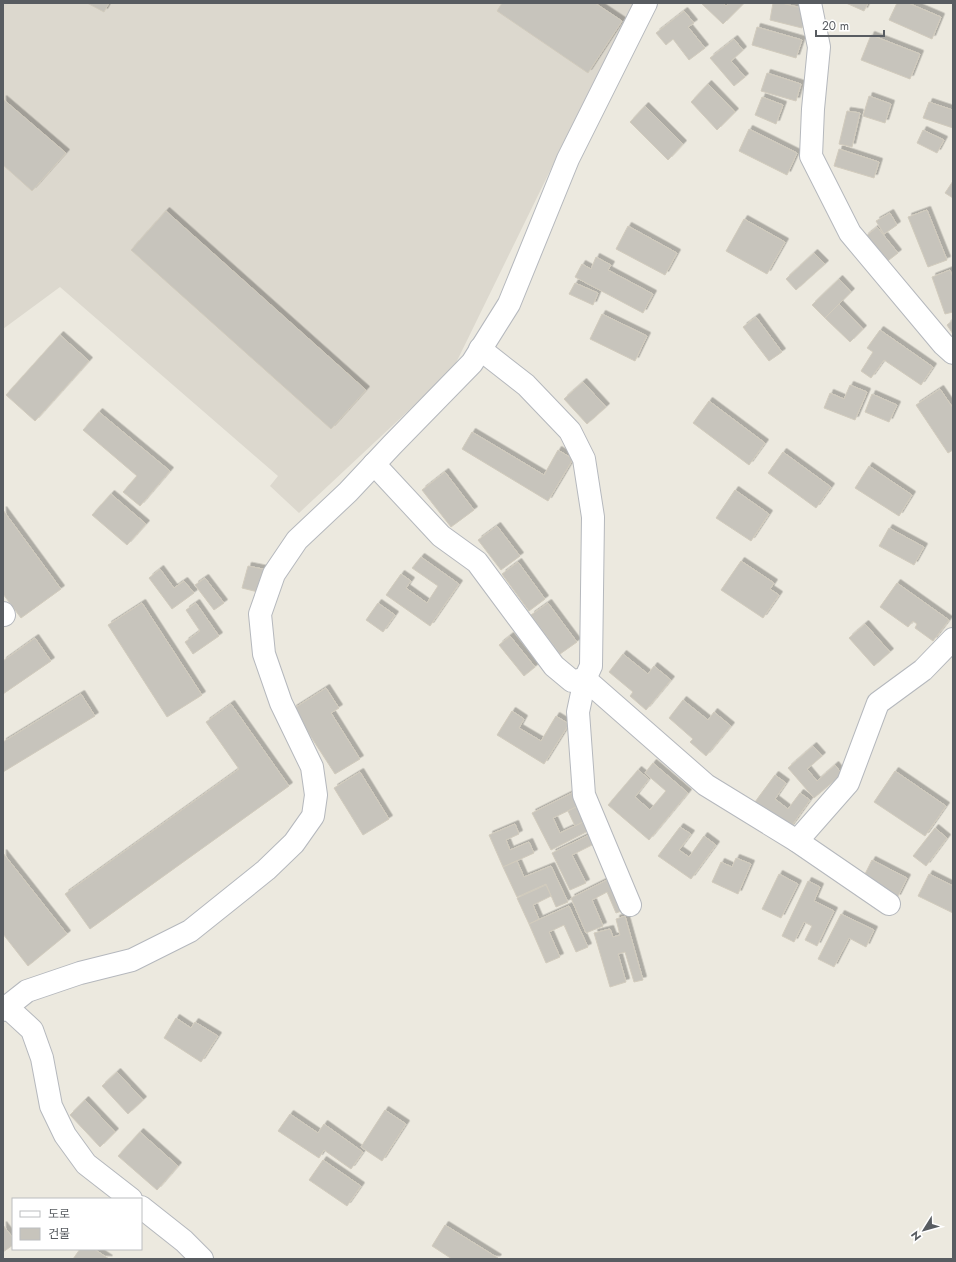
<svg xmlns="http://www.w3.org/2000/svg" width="956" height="1262" font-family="Jost,'Noto Sans KR',sans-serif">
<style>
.education{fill:#dcd8ce}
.building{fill:#c7c4bc;stroke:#d1cbbd;filter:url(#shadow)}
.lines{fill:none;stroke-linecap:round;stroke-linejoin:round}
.street-casing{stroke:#b5b8bd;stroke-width:24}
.street{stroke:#fff;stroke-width:22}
</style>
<defs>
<filter id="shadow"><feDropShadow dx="3.5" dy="-3.5" stdDeviation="0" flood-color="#0004"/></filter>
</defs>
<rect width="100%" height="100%" fill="#ece9df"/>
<polygon class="education" points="3,3 637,3 595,79 453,369 299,513 270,486 278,476 60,287 3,329"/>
<g class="building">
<polygon points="87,3 109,3 104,12"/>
<polygon points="502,3 595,3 622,21 588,73 497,11"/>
<polygon points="701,3 723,3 726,6 729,3 744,3 723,24"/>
<polygon points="773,3 781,3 806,9 802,28 770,20"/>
<polygon points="846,3 868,3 864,11"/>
<polygon points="897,3 908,3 941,17 932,39 889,20"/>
<polygon points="684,11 694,23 688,27 705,48 689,60 673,39 666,45 656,33"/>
<polygon points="757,27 802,40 796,58 752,45"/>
<polygon points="871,35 920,54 910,79 861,60"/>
<polygon points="734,39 743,50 731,61 745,77 734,86 710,58"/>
<polygon points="767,73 801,84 796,101 761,91"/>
<polygon points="708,84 735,112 717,130 691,102"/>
<polygon points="869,96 891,104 885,123 863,116"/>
<polygon points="762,97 783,105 776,124 755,115"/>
<polygon points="3,99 66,153 32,191 3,165"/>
<polygon points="929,102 953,110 953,128 923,118"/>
<polygon points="645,106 683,144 668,160 630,122"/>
<polygon points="847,111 860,113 852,147 839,144"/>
<polygon points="749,129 797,153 787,175 739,151"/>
<polygon points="923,130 944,140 937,153 917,143"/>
<polygon points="839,149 879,162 874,178 834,166"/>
<polygon points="953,181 953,198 945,193"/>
<polygon points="927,210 947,260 928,267 908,217"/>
<polygon points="166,211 366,390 331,429 131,250"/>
<polygon points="890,213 897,225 884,234 876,221"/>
<polygon points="744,219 785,242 767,274 726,251"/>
<polygon points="628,226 677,253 665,275 616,249"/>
<polygon points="877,227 898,253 885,263 865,237"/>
<polygon points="814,253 825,264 796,290 786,279"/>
<polygon points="596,257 611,265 608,270 653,294 643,313 575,277 582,264 591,269"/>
<polygon points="950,270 953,278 953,312 945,314 932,277"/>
<polygon points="839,279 851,292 825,318 812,305"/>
<polygon points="575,283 598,293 593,305 569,294"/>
<polygon points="839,304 863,329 850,342 825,318"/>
<polygon points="602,314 647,336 635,361 590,339"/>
<polygon points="756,317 782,352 769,361 743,327"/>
<polygon points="953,320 953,334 947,325"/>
<polygon points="880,330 933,367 921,385 884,360 871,378 861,371 873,352 867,348"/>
<polygon points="60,335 89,361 35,421 6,395"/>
<polygon points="583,382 606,407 587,424 564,399"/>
<polygon points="850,385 867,392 855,420 824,408 830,393 844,399"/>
<polygon points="940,389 953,408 953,450 948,453 916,405"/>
<polygon points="872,394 897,405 889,422 865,412"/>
<polygon points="709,401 765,443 749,465 693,423"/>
<polygon points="99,412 170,471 140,506 123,492 137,476 83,430"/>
<polygon points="472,432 544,475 558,450 573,459 548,501 462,449"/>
<polygon points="783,452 831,487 816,508 768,473"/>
<polygon points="869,466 912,495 899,516 855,488"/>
<polygon points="445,472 474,510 451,527 422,490"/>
<polygon points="735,490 769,514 751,541 716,518"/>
<polygon points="111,494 146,524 127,545 92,515"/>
<polygon points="3,510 61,589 21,618 3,594"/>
<polygon points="497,526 520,556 501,570 478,540"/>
<polygon points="889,528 924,547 914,565 879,546"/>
<polygon points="421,557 459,584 430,626 386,595 401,574 411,581 406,588 427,603 438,586 412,568"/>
<polygon points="741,561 774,583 770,589 779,595 763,618 721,590"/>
<polygon points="518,562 545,599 529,611 502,574"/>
<polygon points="248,566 268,570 262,593 242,588"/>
<polygon points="160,569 174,588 184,581 194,593 172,609 149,578"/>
<polygon points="205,578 224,603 214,610 195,585"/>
<polygon points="897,583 949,620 933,641 915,628 917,624 913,621 908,627 880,607"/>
<polygon points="142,603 202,695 167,717 108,625"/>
<polygon points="196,603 219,636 193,654 185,642 200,631 186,610"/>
<polygon points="378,603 395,615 383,632 366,620"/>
<polygon points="548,603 577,642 560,654 531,615"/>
<polygon points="865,624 890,652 874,666 849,638"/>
<polygon points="510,636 535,667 524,676 499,645"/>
<polygon points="35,638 51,661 3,694 3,661"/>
<polygon points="623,654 648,674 654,666 671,680 646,710 630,696 633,692 609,672"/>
<polygon points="326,688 339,708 331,713 360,759 335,774 293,709"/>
<polygon points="81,694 95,716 3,772 3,742"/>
<polygon points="683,700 708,720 714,712 731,726 706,756 690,742 693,739 669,718"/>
<polygon points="231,704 289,786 90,929 65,894 239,769 206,722"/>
<polygon points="512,711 524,719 519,728 541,741 556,716 569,724 544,764 497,735"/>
<polygon points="813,746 822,756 807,769 817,781 835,765 842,774 814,798 788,768"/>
<polygon points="653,763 688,793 649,840 608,805 638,770 649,779 635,797 650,810 666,791 645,773"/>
<polygon points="895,771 946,806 925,836 874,802"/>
<polygon points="360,772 389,819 363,835 334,788"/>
<polygon points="775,775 786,783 775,799 788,809 800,793 810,800 790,828 755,802"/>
<polygon points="572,793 578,806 553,818 560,833 585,821 590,830 551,850 532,813"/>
<polygon points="578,806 585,821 575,826 568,811"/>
<polygon points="515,824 519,834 506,840 510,850 529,842 534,853 503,867 489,835"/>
<polygon points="680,827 691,834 679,850 689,857 704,836 716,845 691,879 658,856"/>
<polygon points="935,828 947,838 926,866 913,856"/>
<polygon points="591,834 596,843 572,855 586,883 570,890 552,853"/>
<polygon points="3,853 67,934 28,966 3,934"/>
<polygon points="736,858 751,864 738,894 712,882 721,862 732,867"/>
<polygon points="872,860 907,878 897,898 862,880"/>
<polygon points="517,861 524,877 551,866 568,902 556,907 546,884 517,897 503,867"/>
<polygon points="779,874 798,884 781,918 762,909"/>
<polygon points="929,874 953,886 953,913 918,896"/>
<polygon points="613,877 627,909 616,913 607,892 592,900 603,926 586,933 571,898"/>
<polygon points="808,881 820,887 814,901 834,911 817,946 805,940 812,926 804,922 794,942 782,936"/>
<polygon points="546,885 551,896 533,905 539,919 529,924 517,898"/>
<polygon points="569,906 588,947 576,952 564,925 549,932 560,957 546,963 529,924"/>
<polygon points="841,914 874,930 866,947 849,938 834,967 818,959"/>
<polygon points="625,916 643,980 634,982 625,952 618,954 626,982 610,987 594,933 610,929 613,937 620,935 616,919"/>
<polygon points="176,1018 191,1028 195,1022 218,1036 201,1062 164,1038"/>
<polygon points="117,1072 143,1100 128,1114 102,1086"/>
<polygon points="85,1100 115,1132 100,1147 70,1115"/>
<polygon points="385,1110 406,1124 382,1161 361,1147"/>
<polygon points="290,1114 318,1133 324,1124 363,1152 351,1169 324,1150 319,1158 278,1131"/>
<polygon points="140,1132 178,1166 157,1190 118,1156"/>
<polygon points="323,1160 361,1186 347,1206 309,1180"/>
<polygon points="3,1225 13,1238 13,1245 3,1252"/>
<polygon points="445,1225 498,1258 497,1259 452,1259 432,1246"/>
<polygon points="80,1249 94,1249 109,1259 73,1259"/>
</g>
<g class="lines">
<defs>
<g id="street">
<polyline points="810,3 819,47 813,109 811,156 850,233 943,344 953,353"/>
<polyline points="480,349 526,385 570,431 584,459 593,517 591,666 585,679 578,712 584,795 630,905"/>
<polyline points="374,464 441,536 477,562 554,666 572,681 585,679 706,785 797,841 889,904"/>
<polyline points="3,613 4,615"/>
<polyline points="797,841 848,783 878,703 923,670 953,639"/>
<polyline points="7,1007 32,1030 42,1058 51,1106 65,1135 86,1164 131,1199"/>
<polyline points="3,1010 27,991 80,973 132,960 190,931 266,870 294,843 313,816 316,795 312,767 281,703 264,654 260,614 274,574 297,540 348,492 392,445 472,363 509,304 568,159 646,3"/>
<polyline points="141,1207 184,1241 202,1259"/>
</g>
</defs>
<use href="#street" class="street-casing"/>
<use href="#street" class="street"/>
</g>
<rect width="956" height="1262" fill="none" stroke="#585c61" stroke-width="8"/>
<rect x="12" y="1198" width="130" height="52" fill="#ffffff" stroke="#bcbec0"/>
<rect x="20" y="1211" width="20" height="6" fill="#ffffff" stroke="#bcbec0"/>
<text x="48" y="1218" font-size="12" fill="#585c61">도로</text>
<rect x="20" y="1228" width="20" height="12" fill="#c7c4bc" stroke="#bcbec0"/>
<text x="48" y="1238" font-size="12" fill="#585c61">건물</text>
<g transform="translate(924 1230) rotate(233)" stroke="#ffffff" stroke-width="3" paint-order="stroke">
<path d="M0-3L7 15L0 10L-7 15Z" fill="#585c61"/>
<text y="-6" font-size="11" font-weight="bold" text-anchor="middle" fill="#585c61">N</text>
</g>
<path d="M816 30v6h68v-6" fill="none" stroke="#585c61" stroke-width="2"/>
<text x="822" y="30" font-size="12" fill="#585c61" stroke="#ffffff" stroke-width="3" paint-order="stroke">20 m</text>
</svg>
